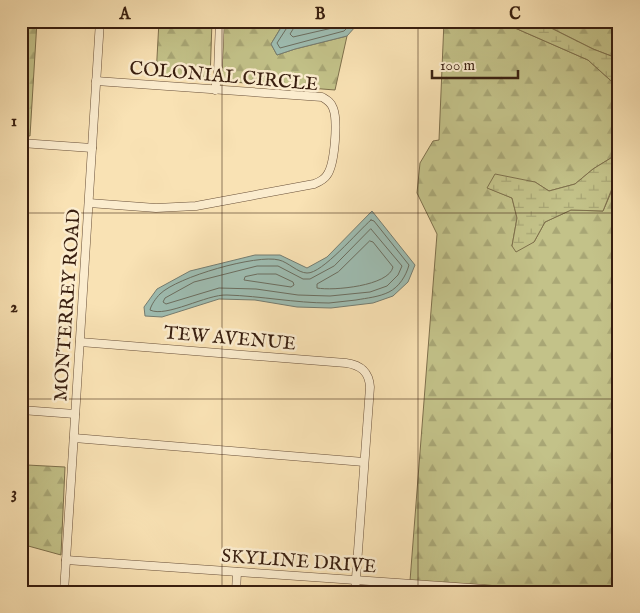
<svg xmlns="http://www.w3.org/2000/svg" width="640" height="613" font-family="'IM FELL English',serif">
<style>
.forest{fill:url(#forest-firs);stroke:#7e704c}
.wetland{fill:url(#wetland-marsh);stroke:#7e704c}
.water{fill:#9ebdb2;stroke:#757d71}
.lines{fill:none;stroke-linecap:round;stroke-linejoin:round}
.shore{stroke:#6b6e60;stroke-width:1}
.minor-casing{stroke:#684f38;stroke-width:9}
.minor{stroke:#fbecce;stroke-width:8}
.grid{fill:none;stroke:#381e0f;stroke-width:1;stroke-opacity:0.55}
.labels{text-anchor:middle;stroke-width:5;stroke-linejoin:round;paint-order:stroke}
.street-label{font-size:19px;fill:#381e0f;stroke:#fbecce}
.neatline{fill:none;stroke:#381e0f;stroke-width:2}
.grid-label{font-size:16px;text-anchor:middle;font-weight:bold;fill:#381e0f}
</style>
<defs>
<pattern id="forest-firs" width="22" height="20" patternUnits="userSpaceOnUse" patternTransform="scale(1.25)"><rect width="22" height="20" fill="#c3c289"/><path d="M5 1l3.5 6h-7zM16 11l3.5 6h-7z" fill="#a8a675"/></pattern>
<pattern id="wetland-marsh" width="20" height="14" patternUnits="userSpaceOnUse" patternTransform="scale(1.25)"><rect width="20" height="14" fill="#c3c289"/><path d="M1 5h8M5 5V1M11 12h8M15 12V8" fill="none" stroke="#a8a675"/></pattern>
</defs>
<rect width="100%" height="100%" fill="#f9e2b4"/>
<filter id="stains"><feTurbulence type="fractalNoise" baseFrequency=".004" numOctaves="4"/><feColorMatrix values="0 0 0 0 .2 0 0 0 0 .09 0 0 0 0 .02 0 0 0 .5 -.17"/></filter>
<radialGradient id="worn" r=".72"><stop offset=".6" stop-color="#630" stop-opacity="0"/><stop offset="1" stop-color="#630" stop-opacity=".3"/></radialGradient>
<g class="forest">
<polygon points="21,21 37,21 30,136 21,135"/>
<polygon points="159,21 212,21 210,80 156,76"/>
<polygon points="444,21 499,21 588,60 619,88 619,153 593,169 575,184 549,191 535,182 488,188 512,198 517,218 512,246 534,242 545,222 571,210 603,211 616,181 619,180 619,592 581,592 410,581 437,234 417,193 420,163 433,141 439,140"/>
<polygon points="537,21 619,21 619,59 593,49"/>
<polygon points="227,26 282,26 271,44 277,55 295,49 347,36 335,90 220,81 223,28"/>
<polygon points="21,459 27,465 65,467 61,555 21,544"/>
</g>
<g class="wetland">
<polygon points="499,21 537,21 593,49 619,59 619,88 588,60"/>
<polygon points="619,153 619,180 615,181 603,211 571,210 545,222 534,242 516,252 512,246 517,218 512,198 487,188 495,174 535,182 549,191 575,184 593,169"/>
</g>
<g class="water">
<polygon points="285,21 437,21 431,26 367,21 356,26 347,36 295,49 277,55 271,44"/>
<polygon points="372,211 415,265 408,282 393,296 373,303 331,308 297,307 255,300 219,299 162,317 145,316 144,307 157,289 190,271 255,255 280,255 307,268 327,257"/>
</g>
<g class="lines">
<g class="shore">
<polyline points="289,21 288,26 277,43 280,48 344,31 354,21"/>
<polyline points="295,21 295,26 290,34 293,37 341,26 345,21"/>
<path d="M371 220 374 221 409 265C406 276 399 287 389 292 379 297 367 298 356 300 347 301 338 302 329 303 295 303 261 296 227 295 207 294 166 318 150 310 151 305 156 298 160 294 177 277 257 254 279 260 288 262 298 273 307 273 322 274 358 231 371 220Z"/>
<polygon points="371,229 402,266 398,275 387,286 370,292 330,296 298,295 256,289 219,288 166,304 163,302 165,298 194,282 257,266 278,266 303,279 310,279 334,266"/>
<path d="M370 241 373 242 393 267C389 286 333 291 317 288V284L338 272Z"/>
<polygon points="258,274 276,274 293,282 294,285 291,287 244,280 245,277"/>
</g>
<defs>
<g id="minor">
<polyline points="215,90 218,73 220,21"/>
<polyline points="21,143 92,148"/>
<path d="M89 203 156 208 196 206 314 184C319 182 324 180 327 175 335 164 338 120 333 108 331 102 327 100 322 97L96 81"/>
<path d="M80 342 346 363C361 365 369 372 370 387L355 592"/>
<polyline points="21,410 75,414"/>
<polyline points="74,438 364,462"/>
<polyline points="66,560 529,592"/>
<polyline points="64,592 100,21"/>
<polyline points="236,592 237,572"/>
</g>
</defs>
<use href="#minor" class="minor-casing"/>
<use href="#minor" class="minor"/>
</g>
<path class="grid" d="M222 21V592M418 21V592M21 213H619M21 399H619"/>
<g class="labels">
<g class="street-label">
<text transform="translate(224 75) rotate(5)" y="7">COLONIAL CIRCLE</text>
<text transform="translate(66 305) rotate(-86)" y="7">MONTERREY ROAD</text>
<text transform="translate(230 337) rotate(5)" y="7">TEW AVENUE</text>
<text transform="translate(299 560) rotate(4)" y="7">SKYLINE DRIVE</text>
</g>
</g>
<rect width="640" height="613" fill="none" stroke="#f9e2b4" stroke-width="55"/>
<path d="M432 70v8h86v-8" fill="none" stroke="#381e0f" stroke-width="2.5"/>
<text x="440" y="70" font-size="15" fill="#381e0f" stroke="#fbecce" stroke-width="4" paint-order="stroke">100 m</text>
<rect x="28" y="28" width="584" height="558" class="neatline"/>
<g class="grid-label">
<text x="125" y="19">A</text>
<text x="320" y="19">B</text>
<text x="515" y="19">C</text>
<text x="14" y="126">1</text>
<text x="14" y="312">2</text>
<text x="14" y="498">3</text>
</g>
<rect width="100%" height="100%" filter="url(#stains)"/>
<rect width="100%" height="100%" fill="url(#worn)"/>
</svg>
